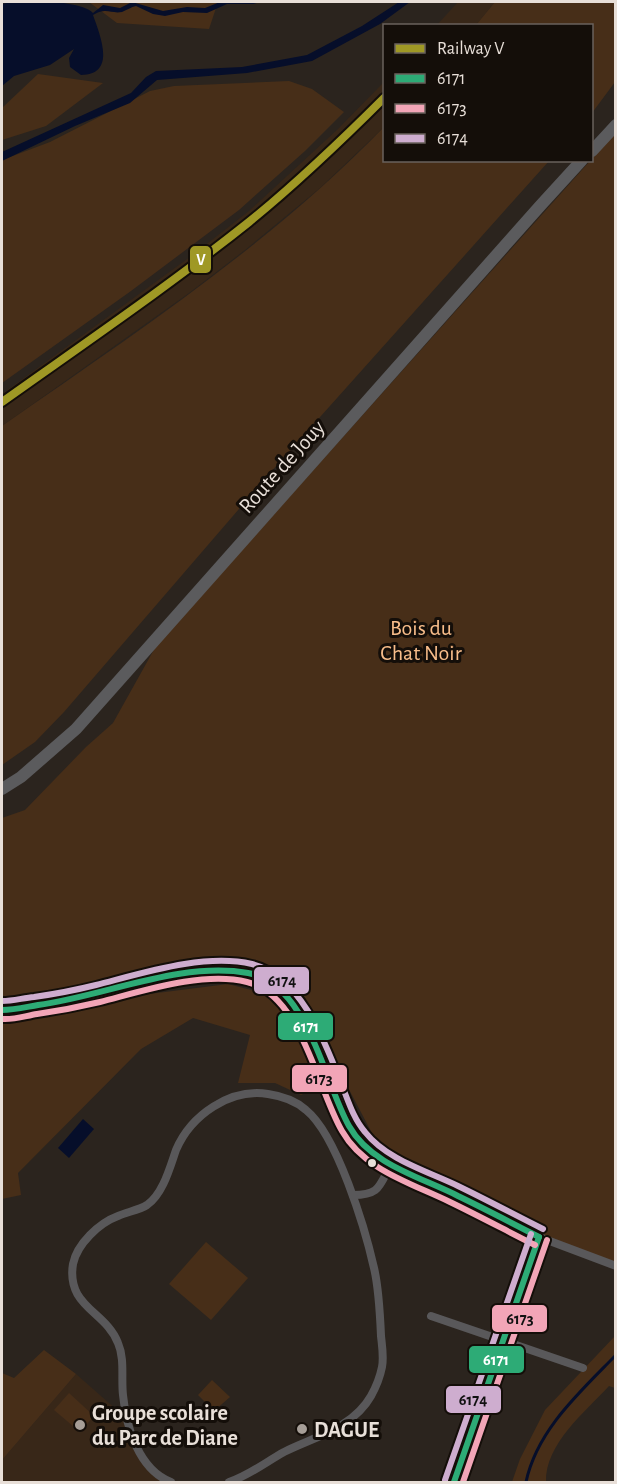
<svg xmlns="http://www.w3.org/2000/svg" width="617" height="1484" font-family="'Alegreya Sans',sans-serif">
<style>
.built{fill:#382718}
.green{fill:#472e18}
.water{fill:#060e2a}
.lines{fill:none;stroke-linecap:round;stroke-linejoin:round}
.stream{stroke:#060e2a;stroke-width:3}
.minor{stroke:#59585a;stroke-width:8}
.secondary{stroke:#5b5b5d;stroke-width:12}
.bus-1-casing{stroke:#140e09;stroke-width:10}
.bus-2-casing{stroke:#140e09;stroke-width:10}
.bus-3-casing{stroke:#140e09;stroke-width:10}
.bus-1{stroke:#2dab76;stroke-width:6}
.bus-2{stroke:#f2a5b7;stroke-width:6}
.bus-3{stroke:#ceadcf;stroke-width:6}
.rail-1-casing{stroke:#140e09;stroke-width:12}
.rail-1{stroke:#9f9825;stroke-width:8}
.bus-dot{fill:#e8dfd8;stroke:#140e09;stroke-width:2}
.poi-dot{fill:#a69e97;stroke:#140e09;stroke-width:2}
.labels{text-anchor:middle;stroke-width:6;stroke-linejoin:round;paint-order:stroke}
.street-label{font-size:22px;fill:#e8dfd8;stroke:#140e09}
.park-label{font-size:22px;fill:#f8bd8a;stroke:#140e09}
.poi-label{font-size:22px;font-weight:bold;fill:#e8dfd8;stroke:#140e09;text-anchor:start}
.line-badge{stroke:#140e09;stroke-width:2}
.badge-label{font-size:16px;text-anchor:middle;font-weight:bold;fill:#fff}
.pale-badge-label{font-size:16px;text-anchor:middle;font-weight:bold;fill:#111}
</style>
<rect width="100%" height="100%" fill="#2b241e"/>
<g class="built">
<polygon points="458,2 495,2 476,25 437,25"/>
<polygon points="384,82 384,127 320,188 245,250 189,293 2,426 2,394 194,254 249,211 338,129"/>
<polygon points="76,1374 126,1418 156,1478 162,1482 2,1482 2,1460"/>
</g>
<g class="green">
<polygon points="89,2 218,2 209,29 117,23"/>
<polygon points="495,2 615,2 615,82 592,113 592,26 476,25"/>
<polygon points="38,74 103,83 46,126 2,140 2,108"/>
<polygon points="289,81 312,89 344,112 305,151 239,210 131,291 2,383 2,160 50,142 150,91 174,86"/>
<path d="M384 127V160L549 161 270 473 64 712 35 742 2 765V426C134 334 272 243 384 127Z"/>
<polygon points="615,133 615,1266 558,1245 419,1177 374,1137 294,985 267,973 9,999 2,995 2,818 25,810 86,747 113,723 156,646"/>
<polygon points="228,984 263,993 291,1018 314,1063 311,1090 301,1095 275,1083 238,1083 250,1035 193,1018 141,1049 18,1173 21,1195 2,1199 2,1016 94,1001"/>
<polygon points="206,1242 248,1278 211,1320 169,1284"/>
<path d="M615 1336V1388L609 1386C585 1412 545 1444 546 1482H512L520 1459 545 1410Z"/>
<polygon points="44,1350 76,1374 2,1460 2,1373 14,1378"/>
<polygon points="212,1380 230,1397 214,1411 198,1395"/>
<polygon points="69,1393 94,1416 80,1432 54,1410"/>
</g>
<g class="water">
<path d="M11 2C31 1 81 0 93 13L103 5 120 8 132 2 163 11 187 7 205 8 220 2H260L253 4H227L207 13 183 12 165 16 153 14 136 6C131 7 127 10 122 12 110 14 107 7 93 15 100 35 117 75 81 75L70 67 69 58 74 49 50 65 14 76 2 86V4Z"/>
<polygon points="399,2 410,2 380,24 312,61 247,73 157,80 130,103 75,126 2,161 2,152 131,93 146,77 156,71 242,67 307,55 362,26"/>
<polygon points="83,1119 94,1129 69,1158 58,1148"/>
</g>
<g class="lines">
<path class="stream" d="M526 1482C537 1430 580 1392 616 1355"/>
<g class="minor">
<path d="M2 1010C12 1011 22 1008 33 1006 55 1003 75 999 96 994 137 984 229 956 267 980 284 991 303 1019 312 1037 326 1066 336 1097 349 1126L357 1140 371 1153 390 1166 419 1177 539 1237 616 1266"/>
<path d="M353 1195C379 1195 379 1187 390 1166"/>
<polyline points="431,1316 583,1368"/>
<path d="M171 1482C139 1470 126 1427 123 1395 121 1378 125 1359 118 1343 106 1311 66 1307 73 1264 77 1244 99 1223 118 1216 127 1212 139 1210 147 1205 163 1194 170 1167 176 1150 191 1115 230 1088 268 1094 282 1096 295 1100 306 1110 337 1135 365 1228 374 1268 379 1289 380 1313 381 1336 382 1346 384 1357 382 1367 380 1377 376 1387 371 1396 353 1428 314 1437 284 1452 266 1462 248 1476 229 1482"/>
<polyline points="454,1482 459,1464 539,1237"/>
</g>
<g class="secondary">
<polyline points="592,151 616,125"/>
<polyline points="2,789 21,777 76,729 540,206 582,160"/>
</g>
<defs>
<g id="bus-1">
<path d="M2 1010C14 1010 26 1007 38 1005 105 996 180 961 248 973 308 984 324 1082 349 1126 371 1165 421 1177 458 1196 485 1209 512 1223 539 1237"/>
<polyline points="454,1482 539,1237"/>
</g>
<g id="bus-2">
<path d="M2 1019C14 1020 25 1016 37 1014 58 1011 79 1007 100 1002 143 991 203 971 247 982 302 995 317 1089 342 1131 364 1170 411 1183 450 1202 479 1216 507 1231 535 1245"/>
<polyline points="463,1482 547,1240"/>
</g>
<g id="bus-3">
<path d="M2 1001C13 1001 23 998 34 997 55 994 76 990 96 985 143 973 204 953 252 964 301 976 325 1042 341 1083 348 1100 353 1118 365 1132 387 1160 427 1171 458 1186 487 1200 515 1215 543 1229"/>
<polyline points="445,1480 531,1234"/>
</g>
</defs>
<use href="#bus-1" class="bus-1-casing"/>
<use href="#bus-2" class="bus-2-casing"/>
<use href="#bus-3" class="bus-3-casing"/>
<use href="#bus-1" class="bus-1"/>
<use href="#bus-2" class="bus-2"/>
<use href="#bus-3" class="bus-3"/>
<defs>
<path id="rail-1" d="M2 402C85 343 170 285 249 222 297 183 341 141 384 98"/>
</defs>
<use href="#rail-1" class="rail-1-casing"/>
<use href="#rail-1" class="rail-1"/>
</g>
<circle class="bus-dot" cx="372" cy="1163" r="5"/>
<g class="poi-dot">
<circle cx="80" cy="1425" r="6"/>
<circle cx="302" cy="1429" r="6"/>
</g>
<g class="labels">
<g class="street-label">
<text transform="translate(281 466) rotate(-48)" y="8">Route de Jouy</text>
</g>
<g class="park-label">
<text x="421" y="635">Bois du<tspan x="421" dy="25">Chat Noir</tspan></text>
</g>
<g class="poi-label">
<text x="92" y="1420">Groupe scolaire<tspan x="92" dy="25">du Parc de Diane</tspan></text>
<text x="314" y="1437">DAGUE</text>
</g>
</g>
<g class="line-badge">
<rect x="189" y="245" width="23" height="29" rx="6" fill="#9f9825"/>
<rect x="253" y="966" width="57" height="29" rx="6" fill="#ceadcf"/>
<rect x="277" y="1012" width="57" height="29" rx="6" fill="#2dab76"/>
<rect x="291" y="1064" width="57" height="29" rx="6" fill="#f2a5b7"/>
<rect x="491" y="1304" width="57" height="29" rx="6" fill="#f2a5b7"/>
<rect x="468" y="1345" width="57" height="29" rx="6" fill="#2dab76"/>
<rect x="445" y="1385" width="57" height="29" rx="6" fill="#ceadcf"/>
</g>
<g class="badge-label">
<text x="201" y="265">V</text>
<text x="306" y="1032">6171</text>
<text x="496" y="1365">6171</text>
</g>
<g class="pale-badge-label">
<text x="282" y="986">6174</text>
<text x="319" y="1084">6173</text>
<text x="520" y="1324">6173</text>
<text x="473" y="1405">6174</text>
</g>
<rect width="617" height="1484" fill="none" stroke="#e8dfd8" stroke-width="6"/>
<rect x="383" y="24" width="210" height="138" fill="#140e09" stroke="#69625c" stroke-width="1.5"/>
<rect x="395" y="44" width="30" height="9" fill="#9f9825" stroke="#69625c" stroke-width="1.5"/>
<text x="437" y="54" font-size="18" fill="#e8dfd8">Railway V</text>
<rect x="395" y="74" width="30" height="9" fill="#2dab76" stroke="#69625c" stroke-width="1.5"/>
<text x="437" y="84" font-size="18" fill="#e8dfd8">6171</text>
<rect x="395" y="104" width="30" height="9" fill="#f2a5b7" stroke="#69625c" stroke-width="1.5"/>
<text x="437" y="114" font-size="18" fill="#e8dfd8">6173</text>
<rect x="395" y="134" width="30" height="9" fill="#ceadcf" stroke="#69625c" stroke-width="1.5"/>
<text x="437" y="144" font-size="18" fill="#e8dfd8">6174</text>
</svg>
